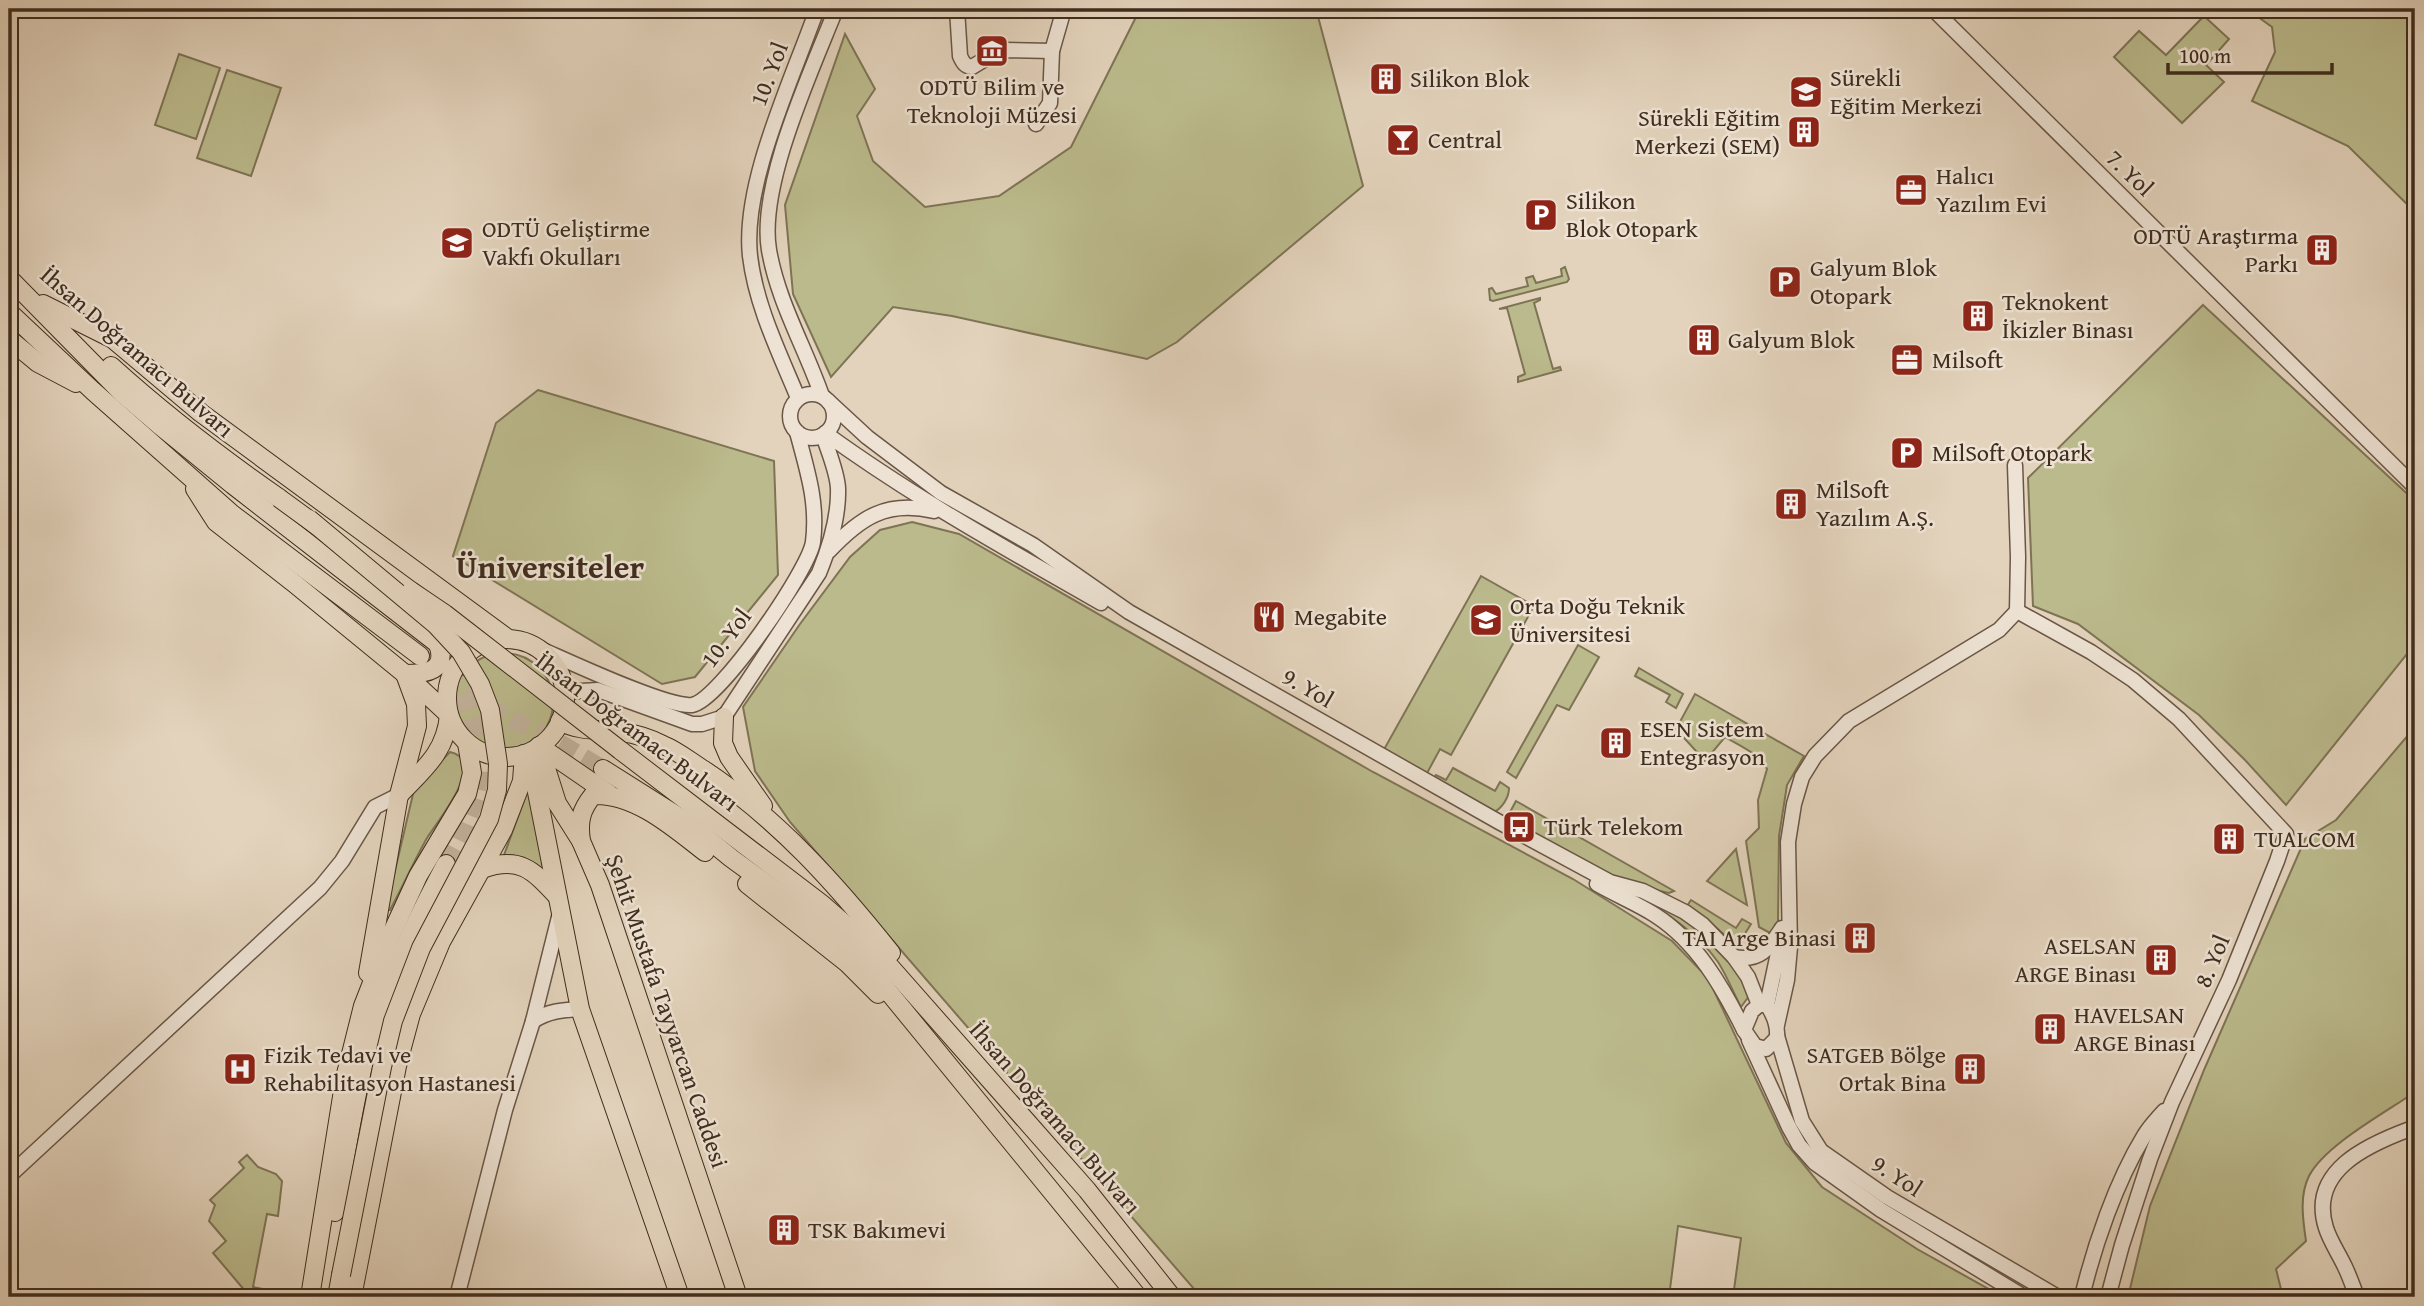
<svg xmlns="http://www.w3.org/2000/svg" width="2424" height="1306" font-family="'Gentium Book Plus',serif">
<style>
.green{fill:#bbba8c;stroke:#7e7455;stroke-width:2}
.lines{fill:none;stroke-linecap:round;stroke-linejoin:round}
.major-tunnel{stroke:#c2b29c;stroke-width:18;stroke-dasharray:18 9;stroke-linecap:butt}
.minor-casing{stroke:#695646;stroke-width:17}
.major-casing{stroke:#402d1e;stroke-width:20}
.minor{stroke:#ede2d3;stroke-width:14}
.major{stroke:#e3d3bc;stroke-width:18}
.major-bridge-casing{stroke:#402d1e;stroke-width:20;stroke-linecap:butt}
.major-bridge{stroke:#e3d3bc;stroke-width:18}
.labels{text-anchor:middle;stroke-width:5;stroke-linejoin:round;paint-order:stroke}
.street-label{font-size:24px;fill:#402d1e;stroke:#ede2d3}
.poi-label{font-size:24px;fill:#402d1e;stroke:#ede2d3;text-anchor:start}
.district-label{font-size:32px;font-weight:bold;fill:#402d1e;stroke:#ede2d3}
</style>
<rect width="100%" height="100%" fill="#e3d3bc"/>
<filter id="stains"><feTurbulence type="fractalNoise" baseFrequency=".00286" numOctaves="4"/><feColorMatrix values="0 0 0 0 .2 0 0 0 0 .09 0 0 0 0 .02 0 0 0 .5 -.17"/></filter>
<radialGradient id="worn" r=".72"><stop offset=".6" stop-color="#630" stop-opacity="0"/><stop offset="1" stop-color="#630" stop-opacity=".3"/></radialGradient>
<g class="green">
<polygon points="1135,9 1316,9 1363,186 1177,342 1147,359 952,316 893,307 831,377 793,294 785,205 845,34 875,89 857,116 873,161 925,207 999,196 1071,147 1136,17"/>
<polygon points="2247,9 2415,9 2415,212 2348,146 2252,101 2275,52 2272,27"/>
<polygon points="2204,16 2229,39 2206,65 2224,82 2182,123 2114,57 2139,31 2166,55"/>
<polygon points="179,54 220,68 196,139 155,125"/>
<polygon points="227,70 281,88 251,176 197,158"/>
<polygon points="1565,267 1569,279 1567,282 1493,301 1490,300 1489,289 1492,288 1496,294 1528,286 1526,278 1533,276 1536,283 1562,276 1561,269"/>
<polygon points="1540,298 1540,300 1534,303 1553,369 1560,367 1561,370 1518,382 1518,377 1525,374 1507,308 1499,309"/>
<polygon points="2203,305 2415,501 2415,644 2286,805 2245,760 2199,715 2078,624 2033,606 2028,478"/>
<polygon points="538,390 774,461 778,575 695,677 662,684 453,556 496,423"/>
<polygon points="912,522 959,534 1373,772 1573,879 1672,941 1708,978 1786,1143 1822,1187 1917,1249 2003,1297 1733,1297 1741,1238 1678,1226 1669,1297 1201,1297 790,822 755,771 743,707 800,624 850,557 880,530"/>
<polygon points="1481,576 1534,606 1451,755 1440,749 1425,777 1382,753"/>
<polygon points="1578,645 1599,657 1569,710 1557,705 1516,778 1507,772"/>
<circle cx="504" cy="702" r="49"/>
<polygon points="1639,668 1683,694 1676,708 1666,702 1670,695 1635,676"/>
<path d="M1695 694 1804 756 1787 785 1779 836 1778 921 1772 934 1759 927 1746 841 1759 828 1758 800 1767 769C1760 754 1738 745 1725 737L1705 761 1676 729Z"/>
<path d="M2415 727V1092C2385 1113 2325 1145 2309 1176 2299 1196 2303 1220 2306 1241L2276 1269 2283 1297H2128L2150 1206 2204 1070 2305 839 2336 820Z"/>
<path d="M450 752C489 760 436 823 427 838 414 861 403 886 390 910L386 909 413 794 416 787Z"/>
<path d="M1453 768 1495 791 1500 782 1509 788C1509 798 1502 808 1493 813L1432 781 1436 775 1446 780Z"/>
<path d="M528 790 544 870C532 860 520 855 504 855Z"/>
<polygon points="1516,801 1674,891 1669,893 1660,891 1589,870 1511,823 1509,814"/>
<polygon points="1736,849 1747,905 1707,881"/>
<path d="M1632 895C1665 906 1698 925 1722 951 1733 963 1742 978 1752 992L1741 1007C1733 992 1727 976 1718 962 1696 931 1666 912 1632 895Z"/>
<polygon points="1691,900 1736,928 1742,919 1751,924 1737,946 1703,916 1687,906"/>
<polygon points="247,1155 258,1167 276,1174 282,1181 278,1216 267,1214 253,1287 263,1289 262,1297 240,1297 246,1292 213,1253 226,1241 209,1221 215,1205 210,1200 244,1168 239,1162"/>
</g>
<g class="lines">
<g class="major-tunnel">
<polyline points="423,658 495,711 558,742 603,769"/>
<path d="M446 864C484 791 491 768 461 688"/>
</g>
<defs>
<g id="minor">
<path d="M957 9 960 56C963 63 965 66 972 67L995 53 1004 50 1052 51"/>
<polyline points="1933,9 2415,487"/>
<polyline points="1036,124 1050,103 1052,51 1064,9"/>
<circle cx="812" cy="416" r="22"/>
<path d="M822 396C805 347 778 302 769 250 758 185 812 70 836 9"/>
<path d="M798 398C779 352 756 306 750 256 742 183 793 78 817 9"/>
<polyline points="828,401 867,437 941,493 1033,545 1129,612 1499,822 1610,882 1643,891 1685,912 1703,925 1734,957 1748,977 1759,1005"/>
<path d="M825 433C913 497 1007 549 1101 603"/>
<path d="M829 551C860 518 886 500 934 511"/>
<polyline points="2017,611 2091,652 2133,680 2179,719 2286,834 2277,861 2229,980 2172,1102 2150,1159 2122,1245 2108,1297"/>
<path d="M538 648C566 660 667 708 692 705 719 701 809 570 813 542 818 502 807 470 797 432"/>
<path d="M565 692 598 690 692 724H702L724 717 819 573C830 546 839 517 838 488 837 471 828 451 823 435"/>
<path d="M1597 884C1616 895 1636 903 1655 915 1697 942 1722 986 1744 1030"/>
<path d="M1734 957C1761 962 1769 948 1782 928"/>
<path d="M1759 1005H1767C1774 1015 1778 1026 1777 1038L1766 1049 1755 1046 1744 1030 1752 1011Z"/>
<polyline points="1767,1005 1781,939"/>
<path d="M533 1021C548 1011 562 1010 580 1009"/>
<polyline points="1777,1025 1787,980 1790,947 1788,842 1794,804 1802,777 1815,756 1849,721 1999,630 2017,611 2018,557 2015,465"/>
<polyline points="1777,1036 1802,1121 1821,1151 1887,1197 2058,1297"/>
<polyline points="1749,1040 1789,1127 1799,1145 1815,1163 1881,1210 2024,1297"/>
<polyline points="9,1176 320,888 342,861 375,807 399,795"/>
<polyline points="457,1297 505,1110 533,1021 560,913"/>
<path d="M2082 1297C2094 1246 2116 1182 2144 1136 2149 1127 2157 1119 2164 1111"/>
<path d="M2357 1297C2353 1287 2350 1277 2345 1267 2339 1254 2330 1241 2326 1228 2308 1171 2367 1145 2410 1129L2415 1125"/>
</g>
<g id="major">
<polyline points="9,278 123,394 158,424 233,485 438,644 460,648 475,647"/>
<polyline points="43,304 113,339 201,413 507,638"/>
<polyline points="9,312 93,391 232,514 420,656"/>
<polyline points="9,339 38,363 76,383"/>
<path d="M111 366C164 414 220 457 279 498"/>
<polyline points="195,489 216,522 295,584 405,674 449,715"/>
<circle cx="506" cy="698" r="59"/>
<polyline points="724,717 723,743 729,757 763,806"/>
<path d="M560 721C579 732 601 729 622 732 636 734 651 739 663 745 678 751 691 762 704 770 778 819 836 884 891 953"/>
<polyline points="539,746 557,803 581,841 600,885 738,1297"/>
<polyline points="539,746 609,794"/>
<polyline points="620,750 823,905 878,953 1087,1190 1172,1297"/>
<polyline points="527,760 535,782 580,1009 680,1297"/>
<polyline points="603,769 687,822 731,858 836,935 869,968 1138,1297"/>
<path d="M401 793C425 768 446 751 449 715"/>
<path d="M581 841C578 821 581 810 593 795 635 793 674 828 705 852"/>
<path d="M482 869C519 856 532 869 557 896"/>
<polyline points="747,884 847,963 878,994"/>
<path d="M368 973 399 795 417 726 416 704 405 674C426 674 448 671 438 644"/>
<path d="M335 1212C346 1158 353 1103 367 1050 385 984 414 924 446 864"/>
<polyline points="310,1297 345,1078 363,1006 390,937 418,876 467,794 472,773 467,743"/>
<polyline points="337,1297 341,1275"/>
<polyline points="352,1297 397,1066 411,1014 441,942 503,830 522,781 524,754"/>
</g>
</defs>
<use href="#minor" class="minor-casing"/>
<use href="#major" class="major-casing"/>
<use href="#minor" class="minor"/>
<use href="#major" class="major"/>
<defs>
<g id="major-bridge">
<polyline points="279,498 316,525"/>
<polyline points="309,519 435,624 461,652 480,684 490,710 498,764 497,790 489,819 421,948 393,1021 382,1067 341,1275"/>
<polyline points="411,591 445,614 620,750"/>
</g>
</defs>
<use href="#major-bridge" class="major-bridge-casing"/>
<use href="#major-bridge" class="major-bridge"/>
</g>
<defs>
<symbol id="museum-square" viewBox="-11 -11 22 22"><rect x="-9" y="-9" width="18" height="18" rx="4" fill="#8f2418" stroke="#ede2d3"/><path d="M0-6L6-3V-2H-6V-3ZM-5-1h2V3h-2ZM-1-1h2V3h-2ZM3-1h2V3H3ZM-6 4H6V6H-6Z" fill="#fff"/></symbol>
<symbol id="building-square" viewBox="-11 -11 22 22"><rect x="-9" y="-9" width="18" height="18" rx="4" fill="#8f2418" stroke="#ede2d3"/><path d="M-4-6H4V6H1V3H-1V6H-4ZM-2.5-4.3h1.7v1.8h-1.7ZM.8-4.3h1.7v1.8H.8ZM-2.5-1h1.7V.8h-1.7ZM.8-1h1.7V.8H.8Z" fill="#fff"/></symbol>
<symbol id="school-square" viewBox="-11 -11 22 22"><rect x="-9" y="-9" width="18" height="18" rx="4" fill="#8f2418" stroke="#ede2d3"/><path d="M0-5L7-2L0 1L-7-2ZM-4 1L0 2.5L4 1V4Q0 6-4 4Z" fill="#fff"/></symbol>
<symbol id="bar-square" viewBox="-11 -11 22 22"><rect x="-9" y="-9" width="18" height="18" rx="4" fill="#8f2418" stroke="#ede2d3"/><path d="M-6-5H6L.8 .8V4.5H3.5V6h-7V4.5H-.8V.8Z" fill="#fff"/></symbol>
<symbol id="office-square" viewBox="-11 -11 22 22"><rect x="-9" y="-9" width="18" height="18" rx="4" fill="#8f2418" stroke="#ede2d3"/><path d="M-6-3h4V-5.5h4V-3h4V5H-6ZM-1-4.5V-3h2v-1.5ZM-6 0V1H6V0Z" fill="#fff"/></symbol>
<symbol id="parking-square" viewBox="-11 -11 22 22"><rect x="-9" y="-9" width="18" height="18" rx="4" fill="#8f2418" stroke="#ede2d3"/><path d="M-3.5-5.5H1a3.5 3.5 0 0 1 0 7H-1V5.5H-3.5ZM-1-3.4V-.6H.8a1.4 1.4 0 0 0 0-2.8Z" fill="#fff"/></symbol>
<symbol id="restaurant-square" viewBox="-11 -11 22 22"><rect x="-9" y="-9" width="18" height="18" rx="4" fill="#8f2418" stroke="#ede2d3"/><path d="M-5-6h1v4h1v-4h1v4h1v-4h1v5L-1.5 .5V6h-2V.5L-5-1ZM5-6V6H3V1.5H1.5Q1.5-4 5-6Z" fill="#fff"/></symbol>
<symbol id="university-square" viewBox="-11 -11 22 22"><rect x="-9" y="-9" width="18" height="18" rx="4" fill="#8f2418" stroke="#ede2d3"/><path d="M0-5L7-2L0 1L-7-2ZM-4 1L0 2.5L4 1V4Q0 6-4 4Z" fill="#fff"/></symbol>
<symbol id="bus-square" viewBox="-11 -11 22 22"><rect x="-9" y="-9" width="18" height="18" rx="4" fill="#8f2418" stroke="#ede2d3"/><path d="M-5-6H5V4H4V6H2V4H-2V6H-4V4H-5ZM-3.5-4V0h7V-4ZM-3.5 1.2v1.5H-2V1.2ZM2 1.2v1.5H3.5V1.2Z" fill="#fff"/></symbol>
<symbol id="hospital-square" viewBox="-11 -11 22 22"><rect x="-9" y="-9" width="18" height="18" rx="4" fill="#8f2418" stroke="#ede2d3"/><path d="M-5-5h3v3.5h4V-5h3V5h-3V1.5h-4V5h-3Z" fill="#fff"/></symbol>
</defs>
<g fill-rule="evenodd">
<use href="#museum-square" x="973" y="32" width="38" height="38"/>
<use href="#building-square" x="1367" y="60" width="38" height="38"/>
<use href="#school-square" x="1787" y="73" width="38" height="38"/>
<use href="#building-square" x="1785" y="113" width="38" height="38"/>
<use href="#bar-square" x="1384" y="121" width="38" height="38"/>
<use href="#office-square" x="1892" y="171" width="38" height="38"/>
<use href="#parking-square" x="1522" y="196" width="38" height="38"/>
<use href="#school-square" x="438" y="224" width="38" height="38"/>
<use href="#building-square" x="2303" y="231" width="38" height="38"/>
<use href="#parking-square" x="1766" y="263" width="38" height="38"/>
<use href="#building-square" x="1959" y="297" width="38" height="38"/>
<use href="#building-square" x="1685" y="321" width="38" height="38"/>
<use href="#office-square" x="1888" y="341" width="38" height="38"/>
<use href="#parking-square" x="1888" y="434" width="38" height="38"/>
<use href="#building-square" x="1772" y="485" width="38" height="38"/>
<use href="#restaurant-square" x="1250" y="598" width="38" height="38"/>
<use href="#university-square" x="1467" y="601" width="38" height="38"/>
<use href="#building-square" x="1597" y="724" width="38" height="38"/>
<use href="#bus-square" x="1500" y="808" width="38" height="38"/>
<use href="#building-square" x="2210" y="820" width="38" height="38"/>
<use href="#building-square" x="1841" y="919" width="38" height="38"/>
<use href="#building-square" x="2142" y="941" width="38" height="38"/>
<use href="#building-square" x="2031" y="1010" width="38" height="38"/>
<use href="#hospital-square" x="221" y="1050" width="38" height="38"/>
<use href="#building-square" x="1951" y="1050" width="38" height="38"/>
<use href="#building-square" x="765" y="1211" width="38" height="38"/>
</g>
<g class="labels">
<g class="street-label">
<text transform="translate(769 74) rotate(-69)" y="8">10. Yol</text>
<text transform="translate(2130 173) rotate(44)" y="8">7. Yol</text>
<text transform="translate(137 352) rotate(41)" y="8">İhsan Doğramacı Bulvarı</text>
<text transform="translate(726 638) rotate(-53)" y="8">10. Yol</text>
<text transform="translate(1308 688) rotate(30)" y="8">9. Yol</text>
<text transform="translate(637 732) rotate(37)" y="8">İhsan Doğramacı Bulvarı</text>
<text transform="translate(2212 961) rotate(-67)" y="8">8. Yol</text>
<text transform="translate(667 1011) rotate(71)" y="8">Şehit Mustafa Tayyarcan Caddesi</text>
<text transform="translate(1055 1118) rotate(49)" y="8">İhsan Doğramacı Bulvarı</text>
<text transform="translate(1897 1176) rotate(33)" y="8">9. Yol</text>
</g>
<g class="poi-label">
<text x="1830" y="86">Sürekli<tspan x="1830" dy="28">Eğitim Merkezi</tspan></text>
<text x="1410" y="87">Silikon Blok</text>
<text x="992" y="95" text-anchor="middle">ODTÜ Bilim ve<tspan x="992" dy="28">Teknoloji Müzesi</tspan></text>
<text x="1780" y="126" text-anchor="end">Sürekli Eğitim<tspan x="1780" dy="28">Merkezi (SEM)</tspan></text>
<text x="1428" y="148">Central</text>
<text x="1936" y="184">Halıcı<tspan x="1936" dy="28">Yazılım Evi</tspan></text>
<text x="1566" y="209">Silikon<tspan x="1566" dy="28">Blok Otopark</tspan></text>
<text x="482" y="237">ODTÜ Geliştirme<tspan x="482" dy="28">Vakfı Okulları</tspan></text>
<text x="2298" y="244" text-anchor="end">ODTÜ Araştırma<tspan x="2298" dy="28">Parkı</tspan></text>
<text x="1810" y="276">Galyum Blok<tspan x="1810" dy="28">Otopark</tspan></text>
<text x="2002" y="310">Teknokent<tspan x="2002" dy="28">İkizler Binası</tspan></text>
<text x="1728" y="348">Galyum Blok</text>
<text x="1932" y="368">Milsoft</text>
<text x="1932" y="461">MilSoft Otopark</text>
<text x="1816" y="498">MilSoft<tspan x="1816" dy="28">Yazılım A.Ş.</tspan></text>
<text x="1510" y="614">Orta Doğu Teknik<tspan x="1510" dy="28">Üniversitesi</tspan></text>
<text x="1294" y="625">Megabite</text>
<text x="1640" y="737">ESEN Sistem<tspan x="1640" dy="28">Entegrasyon</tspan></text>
<text x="1544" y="835">Türk Telekom</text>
<text x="2254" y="847">TUALCOM</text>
<text x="1836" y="946" text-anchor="end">TAI Arge Binasi</text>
<text x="2136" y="954" text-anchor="end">ASELSAN<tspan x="2136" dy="28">ARGE Binası</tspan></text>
<text x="2074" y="1023">HAVELSAN<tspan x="2074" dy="28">ARGE Binası</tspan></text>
<text x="264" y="1063">Fizik Tedavi ve<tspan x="264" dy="28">Rehabilitasyon Hastanesi</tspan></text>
<text x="1946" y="1063" text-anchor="end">SATGEB Bölge<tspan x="1946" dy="28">Ortak Bina</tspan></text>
<text x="808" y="1238">TSK Bakımevi</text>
</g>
<g class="district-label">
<text x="550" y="578">Üniversiteler</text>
</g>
</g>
<rect width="2424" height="1306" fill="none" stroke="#e3d3bc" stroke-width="35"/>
<rect x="10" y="10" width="2403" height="1285" fill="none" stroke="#402d1e" stroke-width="3.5"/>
<rect x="18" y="18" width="2389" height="1271" fill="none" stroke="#402d1e" stroke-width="2"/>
<path d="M2168 63v10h164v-10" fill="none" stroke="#402d1e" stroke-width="3.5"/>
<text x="2179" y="63" font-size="21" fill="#402d1e" stroke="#ede2d3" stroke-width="5" paint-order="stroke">100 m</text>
<rect width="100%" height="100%" filter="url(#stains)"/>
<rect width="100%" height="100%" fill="url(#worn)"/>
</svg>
